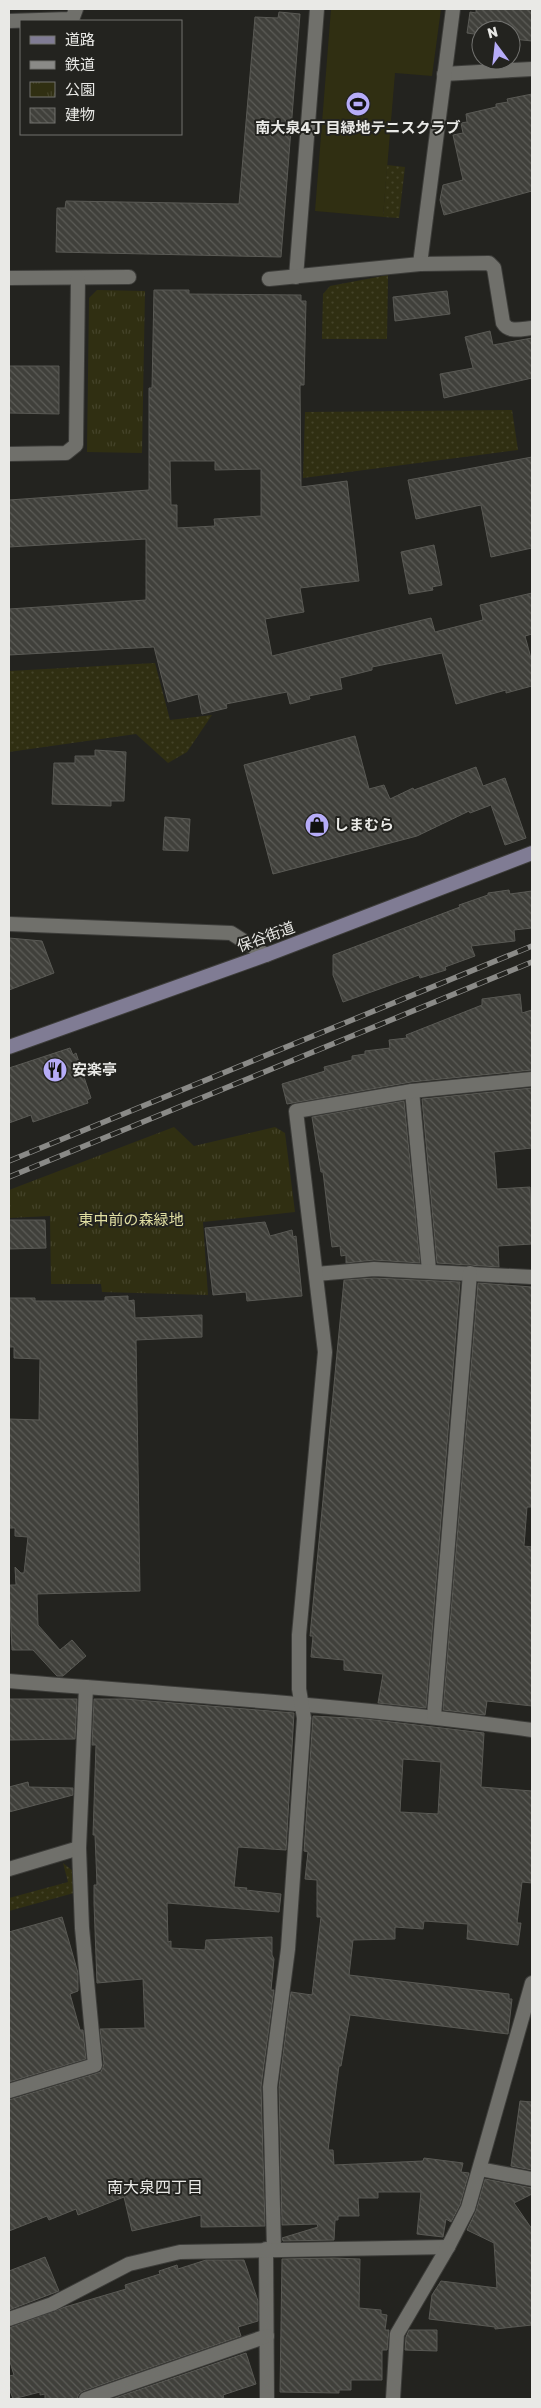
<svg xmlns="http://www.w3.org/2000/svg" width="541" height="2408" font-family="Rubik,'Noto Sans JP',sans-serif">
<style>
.grass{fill:url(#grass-dots)}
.park{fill:url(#park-tufts)}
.pitch{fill:#302f12}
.building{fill:url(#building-back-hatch);stroke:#595954;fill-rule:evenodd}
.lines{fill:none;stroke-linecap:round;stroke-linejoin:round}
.minor-casing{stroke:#3d3d3a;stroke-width:16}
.secondary-casing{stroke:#3d3d3a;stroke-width:16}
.minor{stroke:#70706b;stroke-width:14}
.secondary{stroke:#807c94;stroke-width:14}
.rail-casing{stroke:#8a8a87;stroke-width:5.5}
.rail{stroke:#23231f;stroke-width:4;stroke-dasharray:11;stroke-linecap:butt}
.labels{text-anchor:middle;stroke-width:4;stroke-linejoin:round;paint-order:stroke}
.poi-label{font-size:15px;font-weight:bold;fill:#e9e9e6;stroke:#23231f;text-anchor:start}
.street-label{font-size:15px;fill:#e9e9e6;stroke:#23231f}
.park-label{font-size:15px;fill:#e0dea2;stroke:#23231f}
.neighbourhood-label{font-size:16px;fill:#e9e9e6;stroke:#23231f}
</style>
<defs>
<pattern id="grass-dots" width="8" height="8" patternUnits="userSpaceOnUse" patternTransform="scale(1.25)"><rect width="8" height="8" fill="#302f12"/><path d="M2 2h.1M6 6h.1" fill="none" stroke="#444329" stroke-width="1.8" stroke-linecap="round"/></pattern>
<pattern id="park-tufts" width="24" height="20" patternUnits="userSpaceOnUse" patternTransform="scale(1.25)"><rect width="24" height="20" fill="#302f12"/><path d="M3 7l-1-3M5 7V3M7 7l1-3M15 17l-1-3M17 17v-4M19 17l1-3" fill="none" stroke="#444329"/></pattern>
<pattern id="building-back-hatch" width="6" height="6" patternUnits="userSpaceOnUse" patternTransform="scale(1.25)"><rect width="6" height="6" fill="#40403b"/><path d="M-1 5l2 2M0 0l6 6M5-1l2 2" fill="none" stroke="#5c5c57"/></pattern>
</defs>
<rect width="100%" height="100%" fill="#23231f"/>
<g class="grass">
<polygon points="387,165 405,167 399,218 383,217"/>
<polygon points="388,275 387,339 322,339 323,294 330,286"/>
<polygon points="512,410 518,450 303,478 305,412"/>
<polygon points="155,663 170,720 212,715 187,752 168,763 136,734 9,752 9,671"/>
<polygon points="63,1863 73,1871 74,1893 9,1911 9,1898 68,1882"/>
</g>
<g class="park">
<polygon points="97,290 145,291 142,453 87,452 89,298"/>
<polygon points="174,1127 194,1146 275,1127 285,1133 295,1212 203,1222 208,1295 102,1292 101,1284 51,1284 50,1216 9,1218 9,1190"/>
</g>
<polygon class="pitch" points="331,9 441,9 432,76 395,73 383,217 315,211"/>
<g class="building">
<polygon points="476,9 532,9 532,41 513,39 511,30 481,30 481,35 467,33 470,12 476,13"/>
<polygon points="279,12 300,14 281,257 56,252 57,208 65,208 66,201 239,204 255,17 278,18"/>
<polygon points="532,94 532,191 444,215 440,200 443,185 463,180 453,135 463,133 461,123 467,122 466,114 496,107 496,104 508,102 507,99"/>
<path d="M154 290H189V294L301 295V301H306L304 385H300L301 487 347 481 359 581 300 588 304 612 265 619 272 656 431 618 435 632 483 620 480 605 532 593V634L525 636 532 662V686L506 693V690L456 704 442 653 372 667V670L340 678 342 689 309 696 310 699 290 704 287 692 226 704 227 708 202 714 198 694 168 702 154 647 9 655V609L146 600V539L9 547V500L149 490V388H152ZM170 461H215V470L261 469V516L214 519 215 526 177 528V505H171Z"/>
<polygon points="447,291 450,314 395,321 393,297"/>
<polygon points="490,331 493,345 532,338 532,378 444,398 440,374 473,368 465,337"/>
<polygon points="9,366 59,366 59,414 9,413"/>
<polygon points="532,457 532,548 491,557 481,505 416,519 408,480"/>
<polygon points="434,545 442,585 432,587 433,590 409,594 401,552"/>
<polygon points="355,736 369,789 384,785 390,799 413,788 414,790 476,767 483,786 505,778 526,838 505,845 491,805 470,813 469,811 417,836 273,874 244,765"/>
<polygon points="95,750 126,752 124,801 111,801 111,806 52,804 54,763 75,763 75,756 95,756"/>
<polygon points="165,817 190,819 188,851 163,850"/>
<polygon points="509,890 510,894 532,891 532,928 514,930 515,941 471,946 475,956 445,967 446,970 420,978 419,975 343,1002 333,975 333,955 460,907 459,905 488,895 488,893"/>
<polygon points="9,938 42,941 54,973 9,990"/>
<polygon points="520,994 522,1013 532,1010 532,1070 411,1082 287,1104 282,1084 325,1071 324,1067 352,1060 352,1056 365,1054 365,1051 390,1048 389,1040 407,1038 406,1035 482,1005 482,999"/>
<polygon points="70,1048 73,1055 76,1053 91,1098 87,1100 88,1103 33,1122 31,1115 9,1123 9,1068"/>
<polygon points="532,1088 532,1148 494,1152 497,1189 530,1187 532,1244 498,1246 499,1267 437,1263 422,1099"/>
<polygon points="404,1101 420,1263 374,1260 346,1263 346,1255 341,1256 340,1246 332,1247 323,1172 321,1172 312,1117"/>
<polygon points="9,1220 45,1220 46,1248 9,1249"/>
<polygon points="265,1222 270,1236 292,1230 293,1237 296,1236 302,1296 247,1301 246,1292 213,1295 205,1228"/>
<polygon points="374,1278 460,1282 426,1708 378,1703 383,1674 344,1670 344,1660 311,1657 313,1636 310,1636 344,1280"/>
<polygon points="478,1283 532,1287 532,1507 527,1507 524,1546 532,1547 532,1706 487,1701 485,1715 443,1710"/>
<polygon points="128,1296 128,1301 134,1300 135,1318 202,1315 202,1337 136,1340 140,1591 37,1594 38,1625 60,1650 72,1640 86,1656 63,1676 57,1676 33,1650 12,1650 9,1585 16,1585 15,1567 21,1573 24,1573 28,1537 15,1536 15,1528 9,1528 9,1419 39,1420 40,1359 14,1358 14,1347 9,1347 9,1298 35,1298 35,1301 105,1301 105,1297"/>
<polygon points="9,1699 77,1699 75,1739 9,1740"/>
<polygon points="94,1699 125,1699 294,1713 286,1850 238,1847 234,1887 247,1888 246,1890 281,1894 279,1912 167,1903 168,1942 171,1941 171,1948 205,1950 206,1940 272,1937 272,1955 274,1959 271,1990 274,1990 261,2087 265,2226 201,2227 201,2215 132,2231 124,2197 78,2215 76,2209 49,2220 47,2216 9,2231 9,2100 101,2072 104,2064 100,2029 145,2028 143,1979 97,1983 94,1903 94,1885 97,1885 95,1835 93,1835 96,1745 92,1745"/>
<path d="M313 1716 366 1719 484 1733 481 1787 532 1791V1883L522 1882 517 1923H521L518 1945 467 1939 468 1924 424 1921 423 1929 395 1927V1939L353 1940 349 1975 509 1994V1999H512L508 2034 350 2015 341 2066H339L328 2150H333L334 2165 423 2161 424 2158 463 2163 461 2172 469 2173 460 2205 451 2222 446 2219 443 2237 417 2234 421 2192H378V2198H358L359 2216H338V2220H335L334 2240 283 2241 282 2238 318 2227 317 2224 282 2225 279 2087 291 1992 312 1995 321 1917H317V1880L305 1879 308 1852 304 1851ZM403 1759 441 1762 438 1814 400 1812Z"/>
<polygon points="28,1782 29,1787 73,1788 73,1795 9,1812 9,1787"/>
<polygon points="62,1917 78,1973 78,1991 70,1994 80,2030 83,2030 86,2059 9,2082 9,1932"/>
<polygon points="520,2101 532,2102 532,2170 511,2166"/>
<polygon points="485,2179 532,2188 532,2194 514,2203 532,2229 532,2325 495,2329 495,2327 429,2319 432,2295 441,2281 497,2288 494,2243 467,2230 476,2211"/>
<polygon points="45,2257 59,2291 9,2310 9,2271"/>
<polygon points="334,2258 360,2259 359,2308 381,2310 381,2314 387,2315 385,2330 389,2330 387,2350 382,2350 382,2380 351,2380 351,2390 339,2390 339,2393 280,2392 282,2259"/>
<polygon points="206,2260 244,2260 258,2301 258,2321 238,2327 241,2336 83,2391 79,2394 77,2399 45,2399 45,2394 40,2395 40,2392 13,2399 9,2388 9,2376 14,2375 9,2359 9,2328 65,2307 126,2289 125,2285 160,2274 159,2271 177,2265 178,2269"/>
<polygon points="409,2330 437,2330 437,2351 405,2350 406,2337"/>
<polygon points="246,2353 256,2384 223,2395 224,2399 112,2399"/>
</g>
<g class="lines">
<defs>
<g id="minor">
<polyline points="9,21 69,19 73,17 76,9"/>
<polyline points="444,74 532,69"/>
<polyline points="420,264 453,9"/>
<polyline points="296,277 317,9"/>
<polyline points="9,278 129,277"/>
<path d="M269 279 420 264 489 263 494 268 503 323C509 333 521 329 532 328"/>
<polyline points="9,454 66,453 76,445 78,278"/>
<polyline points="9,924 231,933 266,955"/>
<polyline points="412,1091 429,1270"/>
<polyline points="316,1274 374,1269 532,1277"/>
<path d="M9 1681C184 1695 358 1706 532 1730"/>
<polyline points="434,1716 470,1273"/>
<polyline points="9,1869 79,1848"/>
<polyline points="9,2091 95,2065 82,1928 79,1848 86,1687"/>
<polyline points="480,2169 532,2179"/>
<polyline points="266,2249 267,2399"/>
<polyline points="274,2249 270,2087 288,1949 304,1718 299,1689 299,1635 325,1352 296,1111 412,1091 532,1079"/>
<polyline points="9,2319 52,2304 129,2264 180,2252 448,2247"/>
<polyline points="86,2399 267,2336"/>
<polyline points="393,2399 397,2334 448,2247 468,2208 532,1983"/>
</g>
<polyline id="secondary" points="9,1047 266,955 532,853"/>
</defs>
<use href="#minor" class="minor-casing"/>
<use href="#secondary" class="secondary-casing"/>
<use href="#minor" class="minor"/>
<use href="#secondary" class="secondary"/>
<defs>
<g id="rail">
<polyline points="9,1161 532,946"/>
<polyline points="9,1177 532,962"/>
</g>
</defs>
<use href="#rail" class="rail-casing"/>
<use href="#rail" class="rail"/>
</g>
<defs>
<symbol id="stadium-disc" viewBox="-11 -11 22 22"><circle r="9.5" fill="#b6acf8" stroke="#23231f"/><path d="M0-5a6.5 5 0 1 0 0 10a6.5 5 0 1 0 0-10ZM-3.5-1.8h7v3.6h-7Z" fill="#111"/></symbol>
<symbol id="shop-disc" viewBox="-11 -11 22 22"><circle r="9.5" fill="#b6acf8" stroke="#23231f"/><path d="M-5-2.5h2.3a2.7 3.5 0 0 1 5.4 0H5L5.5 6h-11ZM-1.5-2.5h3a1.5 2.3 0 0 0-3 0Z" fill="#111"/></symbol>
<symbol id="restaurant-disc" viewBox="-11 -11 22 22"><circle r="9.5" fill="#b6acf8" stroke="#23231f"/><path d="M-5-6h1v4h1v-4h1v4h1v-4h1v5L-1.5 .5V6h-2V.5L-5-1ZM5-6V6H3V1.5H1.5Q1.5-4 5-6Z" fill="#111"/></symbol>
</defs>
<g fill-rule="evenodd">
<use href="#stadium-disc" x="344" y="90" width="28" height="28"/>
<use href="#shop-disc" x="303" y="811" width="28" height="28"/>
<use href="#restaurant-disc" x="41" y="1056" width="28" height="28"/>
</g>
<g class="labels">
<g class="poi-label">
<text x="358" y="133" text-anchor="middle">南大泉4丁目緑地テニスクラブ</text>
<text x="334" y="830">しまむら</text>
<text x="72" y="1075">安楽亭</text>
</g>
<g class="street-label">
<text transform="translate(266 937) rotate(-20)" y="5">保谷街道</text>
</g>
<g class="park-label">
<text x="131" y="1225">東中前の森緑地</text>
</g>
<g class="neighbourhood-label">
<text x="155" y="2193">南大泉四丁目</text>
</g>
</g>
<rect width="541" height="2408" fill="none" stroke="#e9e9e6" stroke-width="20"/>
<rect x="20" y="20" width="162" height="115" fill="#23231f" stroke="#72726f"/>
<rect x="30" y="36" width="25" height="8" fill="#807c94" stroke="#72726f"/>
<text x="65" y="45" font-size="15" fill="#e9e9e6">道路</text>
<rect x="30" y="61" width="25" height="8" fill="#8a8a87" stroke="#72726f"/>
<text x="65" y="70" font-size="15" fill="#e9e9e6">鉄道</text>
<rect x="30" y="82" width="25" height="15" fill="url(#park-tufts)" stroke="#72726f"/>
<text x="65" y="95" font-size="15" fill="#e9e9e6">公園</text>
<rect x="30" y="108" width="25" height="15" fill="url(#building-back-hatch)" stroke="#72726f"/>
<text x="65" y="120" font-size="15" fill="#e9e9e6">建物</text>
<g transform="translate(496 45) rotate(345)"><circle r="24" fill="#23231f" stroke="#72726f"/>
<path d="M0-4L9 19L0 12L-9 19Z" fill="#b6acf8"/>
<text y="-8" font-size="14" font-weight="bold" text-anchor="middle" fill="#e9e9e6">N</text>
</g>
</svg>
